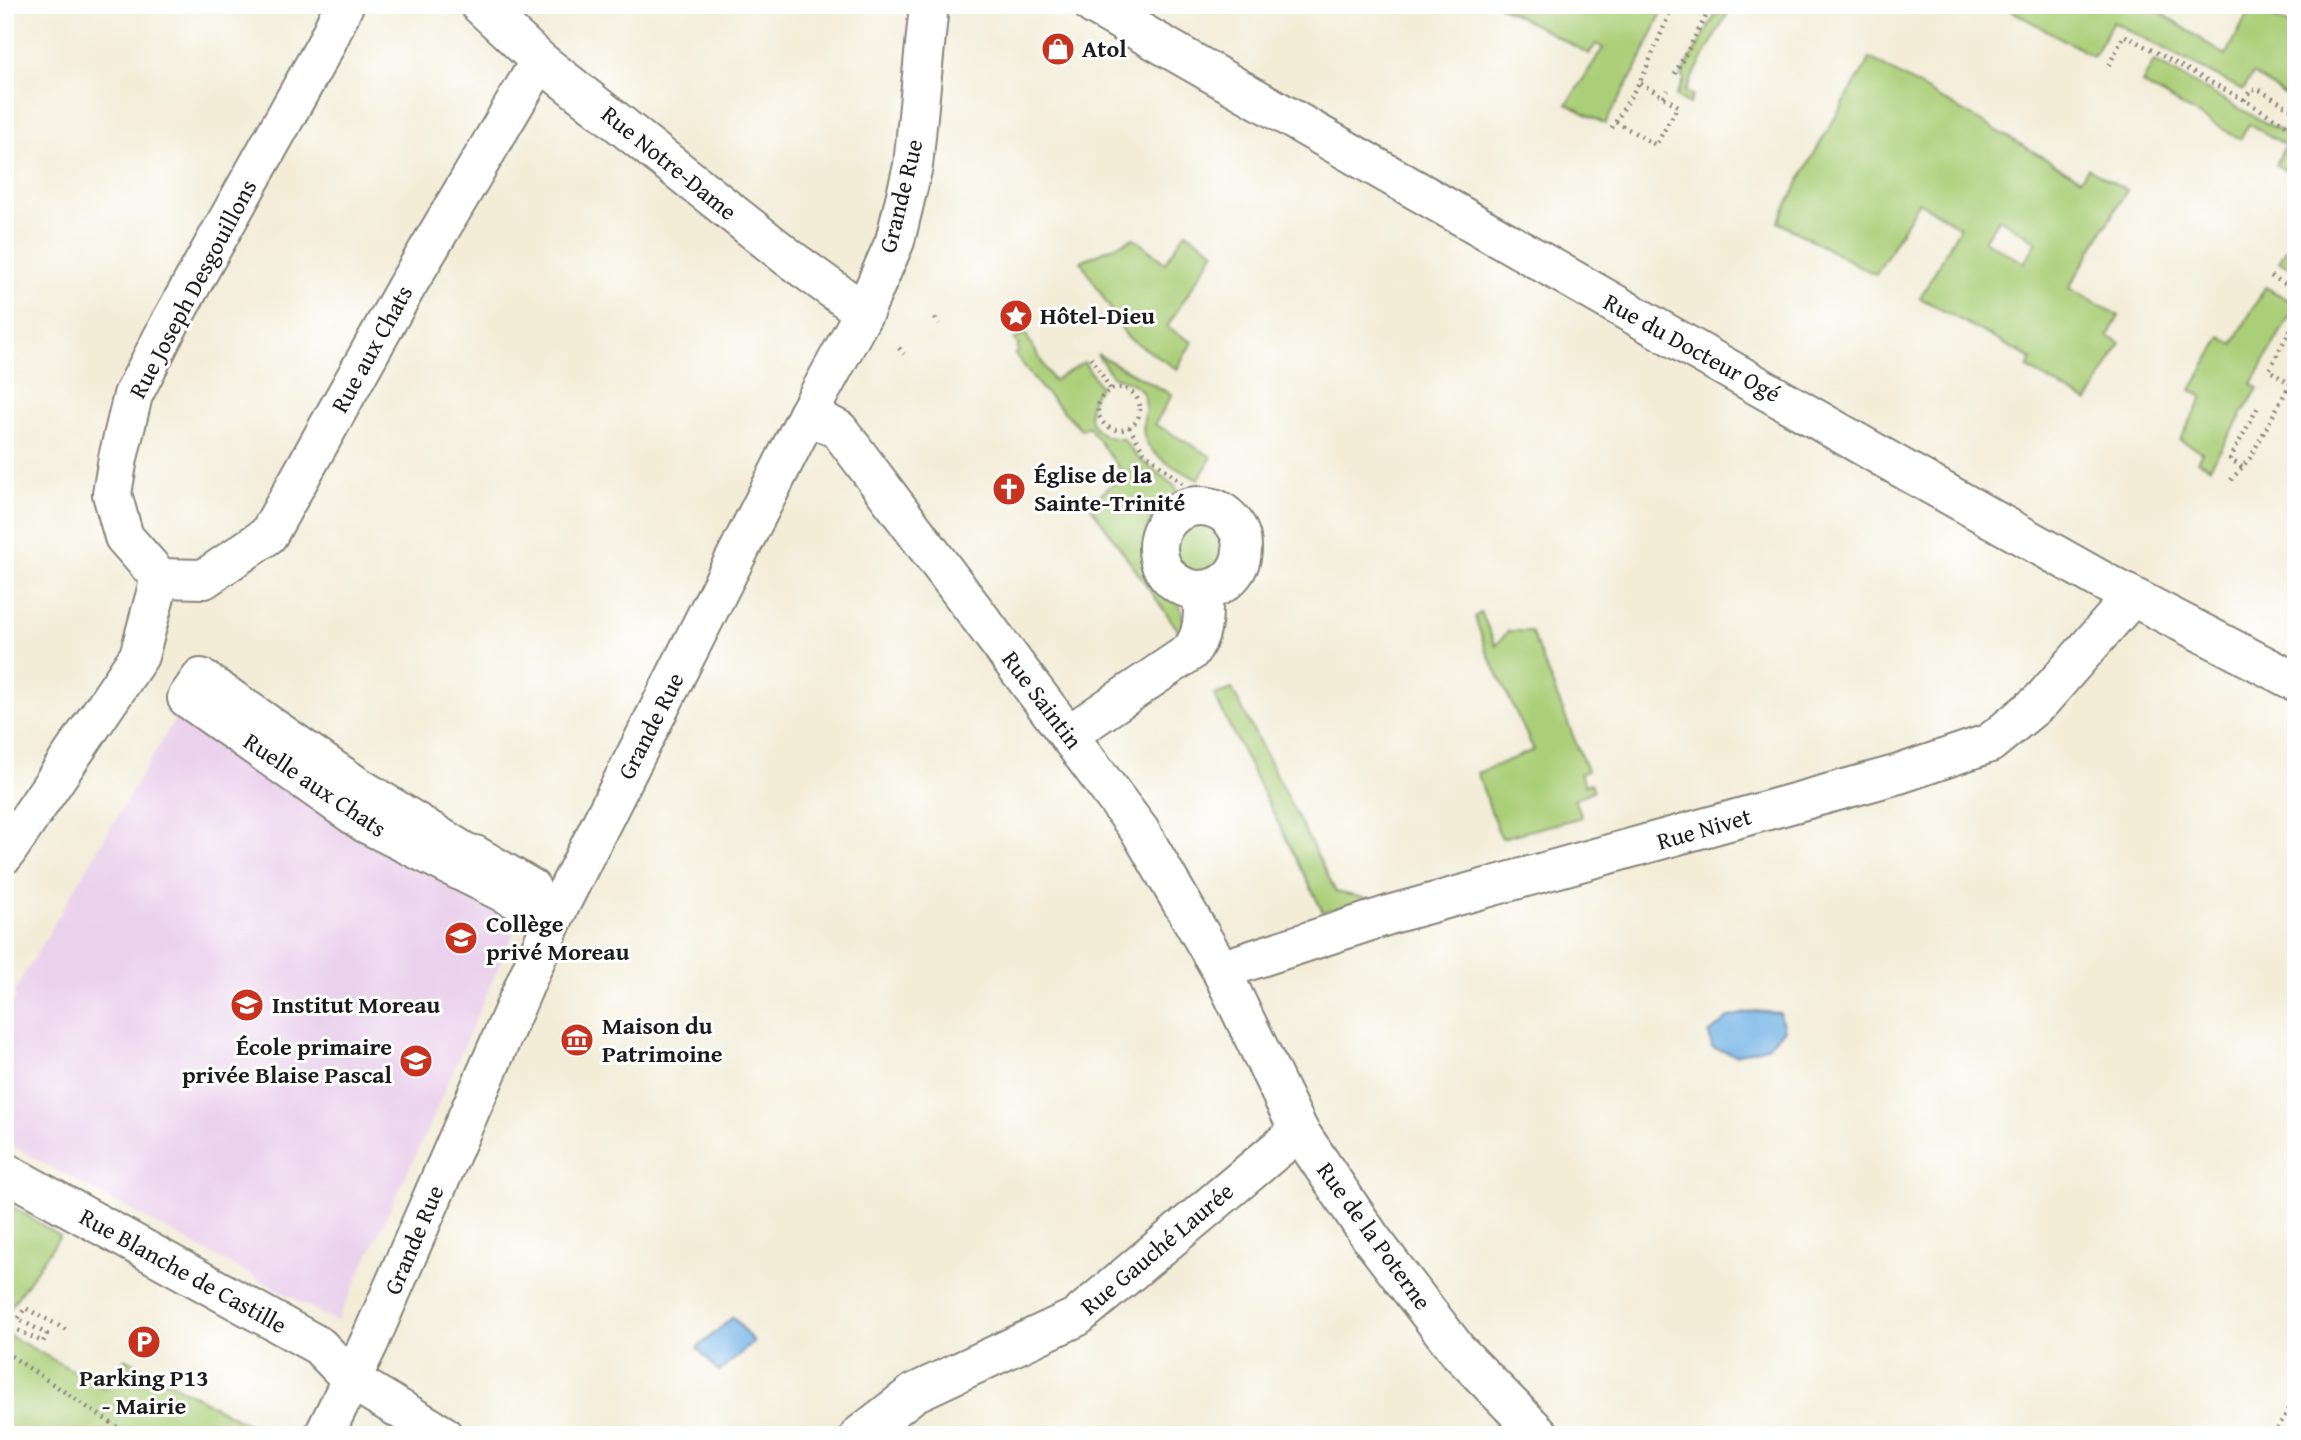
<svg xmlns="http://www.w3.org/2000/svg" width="2301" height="1440" font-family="'Gentium Book Plus',serif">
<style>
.built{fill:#ead1ec}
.green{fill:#abcf78;stroke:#64764a;stroke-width:2;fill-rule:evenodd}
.water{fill:#70b1e4;stroke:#466680;stroke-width:2}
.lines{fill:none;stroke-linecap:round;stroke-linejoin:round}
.minor-casing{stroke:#88847a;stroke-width:42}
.major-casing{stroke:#88847a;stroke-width:42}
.path{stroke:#88847a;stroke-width:4.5;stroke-dasharray:2 5;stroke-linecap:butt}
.minor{stroke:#fff;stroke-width:38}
.major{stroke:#fff;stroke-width:38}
.labels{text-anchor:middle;stroke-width:6;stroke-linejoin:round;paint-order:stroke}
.poi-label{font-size:24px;font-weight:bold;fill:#1c1c1c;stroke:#fff;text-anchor:start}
.street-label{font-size:24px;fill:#1c1c1c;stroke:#fff}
</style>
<rect width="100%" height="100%" fill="#fff"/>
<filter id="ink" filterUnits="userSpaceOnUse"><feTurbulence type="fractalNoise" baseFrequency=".0143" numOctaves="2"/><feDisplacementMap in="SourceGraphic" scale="14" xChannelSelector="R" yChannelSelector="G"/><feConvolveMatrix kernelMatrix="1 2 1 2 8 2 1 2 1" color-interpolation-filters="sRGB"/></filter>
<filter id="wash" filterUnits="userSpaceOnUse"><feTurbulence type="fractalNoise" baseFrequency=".00686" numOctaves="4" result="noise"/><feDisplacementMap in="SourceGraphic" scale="28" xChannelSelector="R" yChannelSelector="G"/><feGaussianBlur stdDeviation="1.57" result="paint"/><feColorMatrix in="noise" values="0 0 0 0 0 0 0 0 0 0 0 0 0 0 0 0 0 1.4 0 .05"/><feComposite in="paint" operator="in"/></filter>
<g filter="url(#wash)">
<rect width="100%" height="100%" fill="#f3edd8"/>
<polygon class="built" points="187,698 526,904 424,1137 337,1322 5,1142 5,1015 17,996 13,994"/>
<g class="green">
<polygon points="1498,5 1552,5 1558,8 1560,5 1665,5 1637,67 1605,124 1567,104 1603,48 1596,44 1589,54"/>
<polygon points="1721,5 1732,5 1685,91 1693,96 1689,104 1676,96 1685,78 1681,76"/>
<polygon points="2001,5 2150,5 2226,56 2251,7 2296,28 2296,103 2253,74 2243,90 2113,22 2093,56"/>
<path d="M1870 58 2081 179 2088 168 2127 190 2069 288 2119 316 2108 336 2120 343 2088 402 2027 368 2032 359 1920 298 1960 227 1918 202 1876 275 1778 222 1811 159ZM1999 218 2037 242 2024 263 1984 240Z"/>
<polygon points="2154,61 2289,136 2296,176 2276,165 2285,145 2249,124 2240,139 2142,83"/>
<polygon points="1186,232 1215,251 1167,327 1192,342 1177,369 1127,337 1081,261 1134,238 1165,263"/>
<polygon points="2296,232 2296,270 2279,262"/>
<polygon points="2265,287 2296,304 2252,384 2258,388 2210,467 2197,461 2202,452 2180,440 2203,397 2191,390 2221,337 2233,344"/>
<path d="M1025 333 1053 381 1084 362 1100 387C1079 411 1091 439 1123 439L1137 457 1176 487 1178 497C1170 502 1162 506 1156 513 1140 533 1139 565 1156 584 1161 590 1169 591 1174 596 1182 602 1185 628 1183 637L1089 504 1124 475 1088 426 1082 430 1041 388 1015 354 1019 351 1017 348 1019 345 1014 340Z"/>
<path d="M1097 354 1172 395 1155 424 1212 457 1198 480C1183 471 1158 461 1148 445 1131 419 1170 390 1113 377Z"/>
<circle cx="1200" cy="548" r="28"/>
<polygon points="1481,612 1496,646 1508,631 1531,631 1587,771 1580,774 1585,785 1591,783 1594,790 1574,800 1582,817 1502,838 1498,830 1477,773 1534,750 1487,652 1475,617"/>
<polygon points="1232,689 1336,892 1370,899 1323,912 1214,695"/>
<polygon points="5,1202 60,1236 5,1315"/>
<polygon points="5,1333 106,1389 125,1358 267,1435 5,1435"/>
</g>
<g class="water">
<polygon points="1755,1011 1780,1013 1784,1030 1766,1047 1736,1055 1712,1048 1709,1034 1729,1017"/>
<polygon points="733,1317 754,1342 719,1372 697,1348"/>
</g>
</g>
<g filter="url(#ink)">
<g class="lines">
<defs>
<g id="minor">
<polyline points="480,5 540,61 789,258 864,312"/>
<polyline points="808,414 839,430 1140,831 1221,970 1299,1131 1371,1238 1457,1350 1540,1435"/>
<circle cx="1200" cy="548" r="42"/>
<polyline points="160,578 204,579 268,535 405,289 540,61"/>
<polyline points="160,578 124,537 112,494 118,458 133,395 170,323 325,46 344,5"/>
<polygon points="201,678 357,786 466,853 475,855 531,888 526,904 365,823 187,698"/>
<path d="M1068 735 1190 652C1205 633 1203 614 1203 591"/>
<polyline points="5,854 139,656 160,578"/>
<polyline points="1221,970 1392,914 1899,774 1990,743 2041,701 2132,597"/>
<polyline points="5,1172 319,1346 353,1381 443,1435"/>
<polyline points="324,1435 369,1343 556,913 808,414 864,312 895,241 913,166 929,5"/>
<polyline points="860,1435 914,1393 1077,1317 1299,1131"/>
</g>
<polyline id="major" points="1093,5 1898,466 2108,584 2296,682"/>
</defs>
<use href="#minor" class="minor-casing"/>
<use href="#major" class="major-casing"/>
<g class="path">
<polyline points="2109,65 2124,35 2244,100 2296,131"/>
<polyline points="1675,74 1712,5"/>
<polyline points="1664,97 1668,90"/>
<polyline points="2244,100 2250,91 2258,89 2296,112"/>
<polyline points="1616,122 1656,145 1678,106 1639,82"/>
<polyline points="1612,128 1643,76 1673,5"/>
<polyline points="2271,276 2296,290"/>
<polyline points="935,318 939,324"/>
<polyline points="899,348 904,354"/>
<polyline points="1091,357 1111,390"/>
<circle cx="1119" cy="409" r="21"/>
<polyline points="1129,427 1144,452 1186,486 1194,506"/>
<polyline points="2242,467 2230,459 2259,405"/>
<polyline points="2231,480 2250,458 2290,384 2269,370 2296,319"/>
<polyline points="5,1341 13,1328 43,1342 47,1334 18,1319 25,1308 67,1330"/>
<polyline points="5,1352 129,1435"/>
<polyline points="2274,1435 2296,1396"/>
</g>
<use href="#minor" class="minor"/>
<use href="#major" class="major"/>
</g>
</g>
<defs>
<symbol id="shop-disc" viewBox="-11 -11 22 22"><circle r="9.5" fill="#c8321e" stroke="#fff"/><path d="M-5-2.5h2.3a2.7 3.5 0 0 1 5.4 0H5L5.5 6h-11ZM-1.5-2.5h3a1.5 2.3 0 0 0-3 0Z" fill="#fff"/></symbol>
<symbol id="sight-disc" viewBox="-11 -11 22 22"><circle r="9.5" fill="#c8321e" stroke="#fff"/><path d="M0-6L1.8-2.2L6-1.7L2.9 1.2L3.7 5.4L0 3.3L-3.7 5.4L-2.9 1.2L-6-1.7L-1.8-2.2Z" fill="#fff"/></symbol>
<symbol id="church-disc" viewBox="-11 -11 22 22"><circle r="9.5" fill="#c8321e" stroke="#fff"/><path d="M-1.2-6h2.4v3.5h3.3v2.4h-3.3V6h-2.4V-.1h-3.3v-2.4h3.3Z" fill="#fff"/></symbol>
<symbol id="school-disc" viewBox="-11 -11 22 22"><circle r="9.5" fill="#c8321e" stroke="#fff"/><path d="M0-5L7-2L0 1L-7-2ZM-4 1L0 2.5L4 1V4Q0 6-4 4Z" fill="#fff"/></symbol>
<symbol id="museum-disc" viewBox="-11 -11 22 22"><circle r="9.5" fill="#c8321e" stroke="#fff"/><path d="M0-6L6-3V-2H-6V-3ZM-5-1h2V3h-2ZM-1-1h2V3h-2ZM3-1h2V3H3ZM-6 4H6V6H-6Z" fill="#fff"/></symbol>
<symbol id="parking-disc" viewBox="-11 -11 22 22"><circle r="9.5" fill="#c8321e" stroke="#fff"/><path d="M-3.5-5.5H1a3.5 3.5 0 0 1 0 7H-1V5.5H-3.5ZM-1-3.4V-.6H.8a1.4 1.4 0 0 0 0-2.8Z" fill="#fff"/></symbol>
</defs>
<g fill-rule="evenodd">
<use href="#shop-disc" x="1039" y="30" width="38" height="38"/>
<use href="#sight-disc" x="997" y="297" width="38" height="38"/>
<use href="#church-disc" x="990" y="470" width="38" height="38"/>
<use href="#school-disc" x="442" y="919" width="38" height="38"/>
<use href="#school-disc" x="228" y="986" width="38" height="38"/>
<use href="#museum-disc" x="558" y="1021" width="38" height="38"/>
<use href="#school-disc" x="397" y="1042" width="38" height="38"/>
<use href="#parking-disc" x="125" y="1323" width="38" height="38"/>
</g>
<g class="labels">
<g class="poi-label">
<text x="1082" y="57">Atol</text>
<text x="1040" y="324">Hôtel-Dieu</text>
<text x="1034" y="483">Église de la<tspan x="1034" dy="28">Sainte-Trinité</tspan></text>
<text x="486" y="932">Collège<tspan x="486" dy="28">privé Moreau</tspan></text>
<text x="272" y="1013">Institut Moreau</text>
<text x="602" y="1034">Maison du<tspan x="602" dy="28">Patrimoine</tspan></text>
<text x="392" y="1055" text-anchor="end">École primaire<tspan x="392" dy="28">privée Blaise Pascal</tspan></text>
<text x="144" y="1386" text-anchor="middle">Parking P13<tspan x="144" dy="28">- Mairie</tspan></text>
</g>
<g class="street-label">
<text transform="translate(669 163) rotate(39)" y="8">Rue Notre-Dame</text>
<text transform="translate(901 196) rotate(-76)" y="8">Grande Rue</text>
<text transform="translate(193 289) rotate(-62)" y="8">Rue Joseph Desgouillons</text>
<text transform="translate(1692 348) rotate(29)" y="8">Rue du Docteur Ogé</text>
<text transform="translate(372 349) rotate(-61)" y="8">Rue aux Chats</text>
<text transform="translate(1042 700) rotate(53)" y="8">Rue Saintin</text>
<text transform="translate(651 726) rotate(-63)" y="8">Grande Rue</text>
<text transform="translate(315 785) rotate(34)" y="8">Ruelle aux Chats</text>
<text transform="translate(1704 829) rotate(-16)" y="8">Rue Nivet</text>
<text transform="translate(1374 1236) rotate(54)" y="8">Rue de la Poterne</text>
<text transform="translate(414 1240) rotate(-67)" y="8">Grande Rue</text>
<text transform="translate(1157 1249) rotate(-40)" y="8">Rue Gauché Laurée</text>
<text transform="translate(183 1271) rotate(29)" y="8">Rue Blanche de Castille</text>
</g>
</g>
<rect width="2301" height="1440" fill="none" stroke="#fff" stroke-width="28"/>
</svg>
